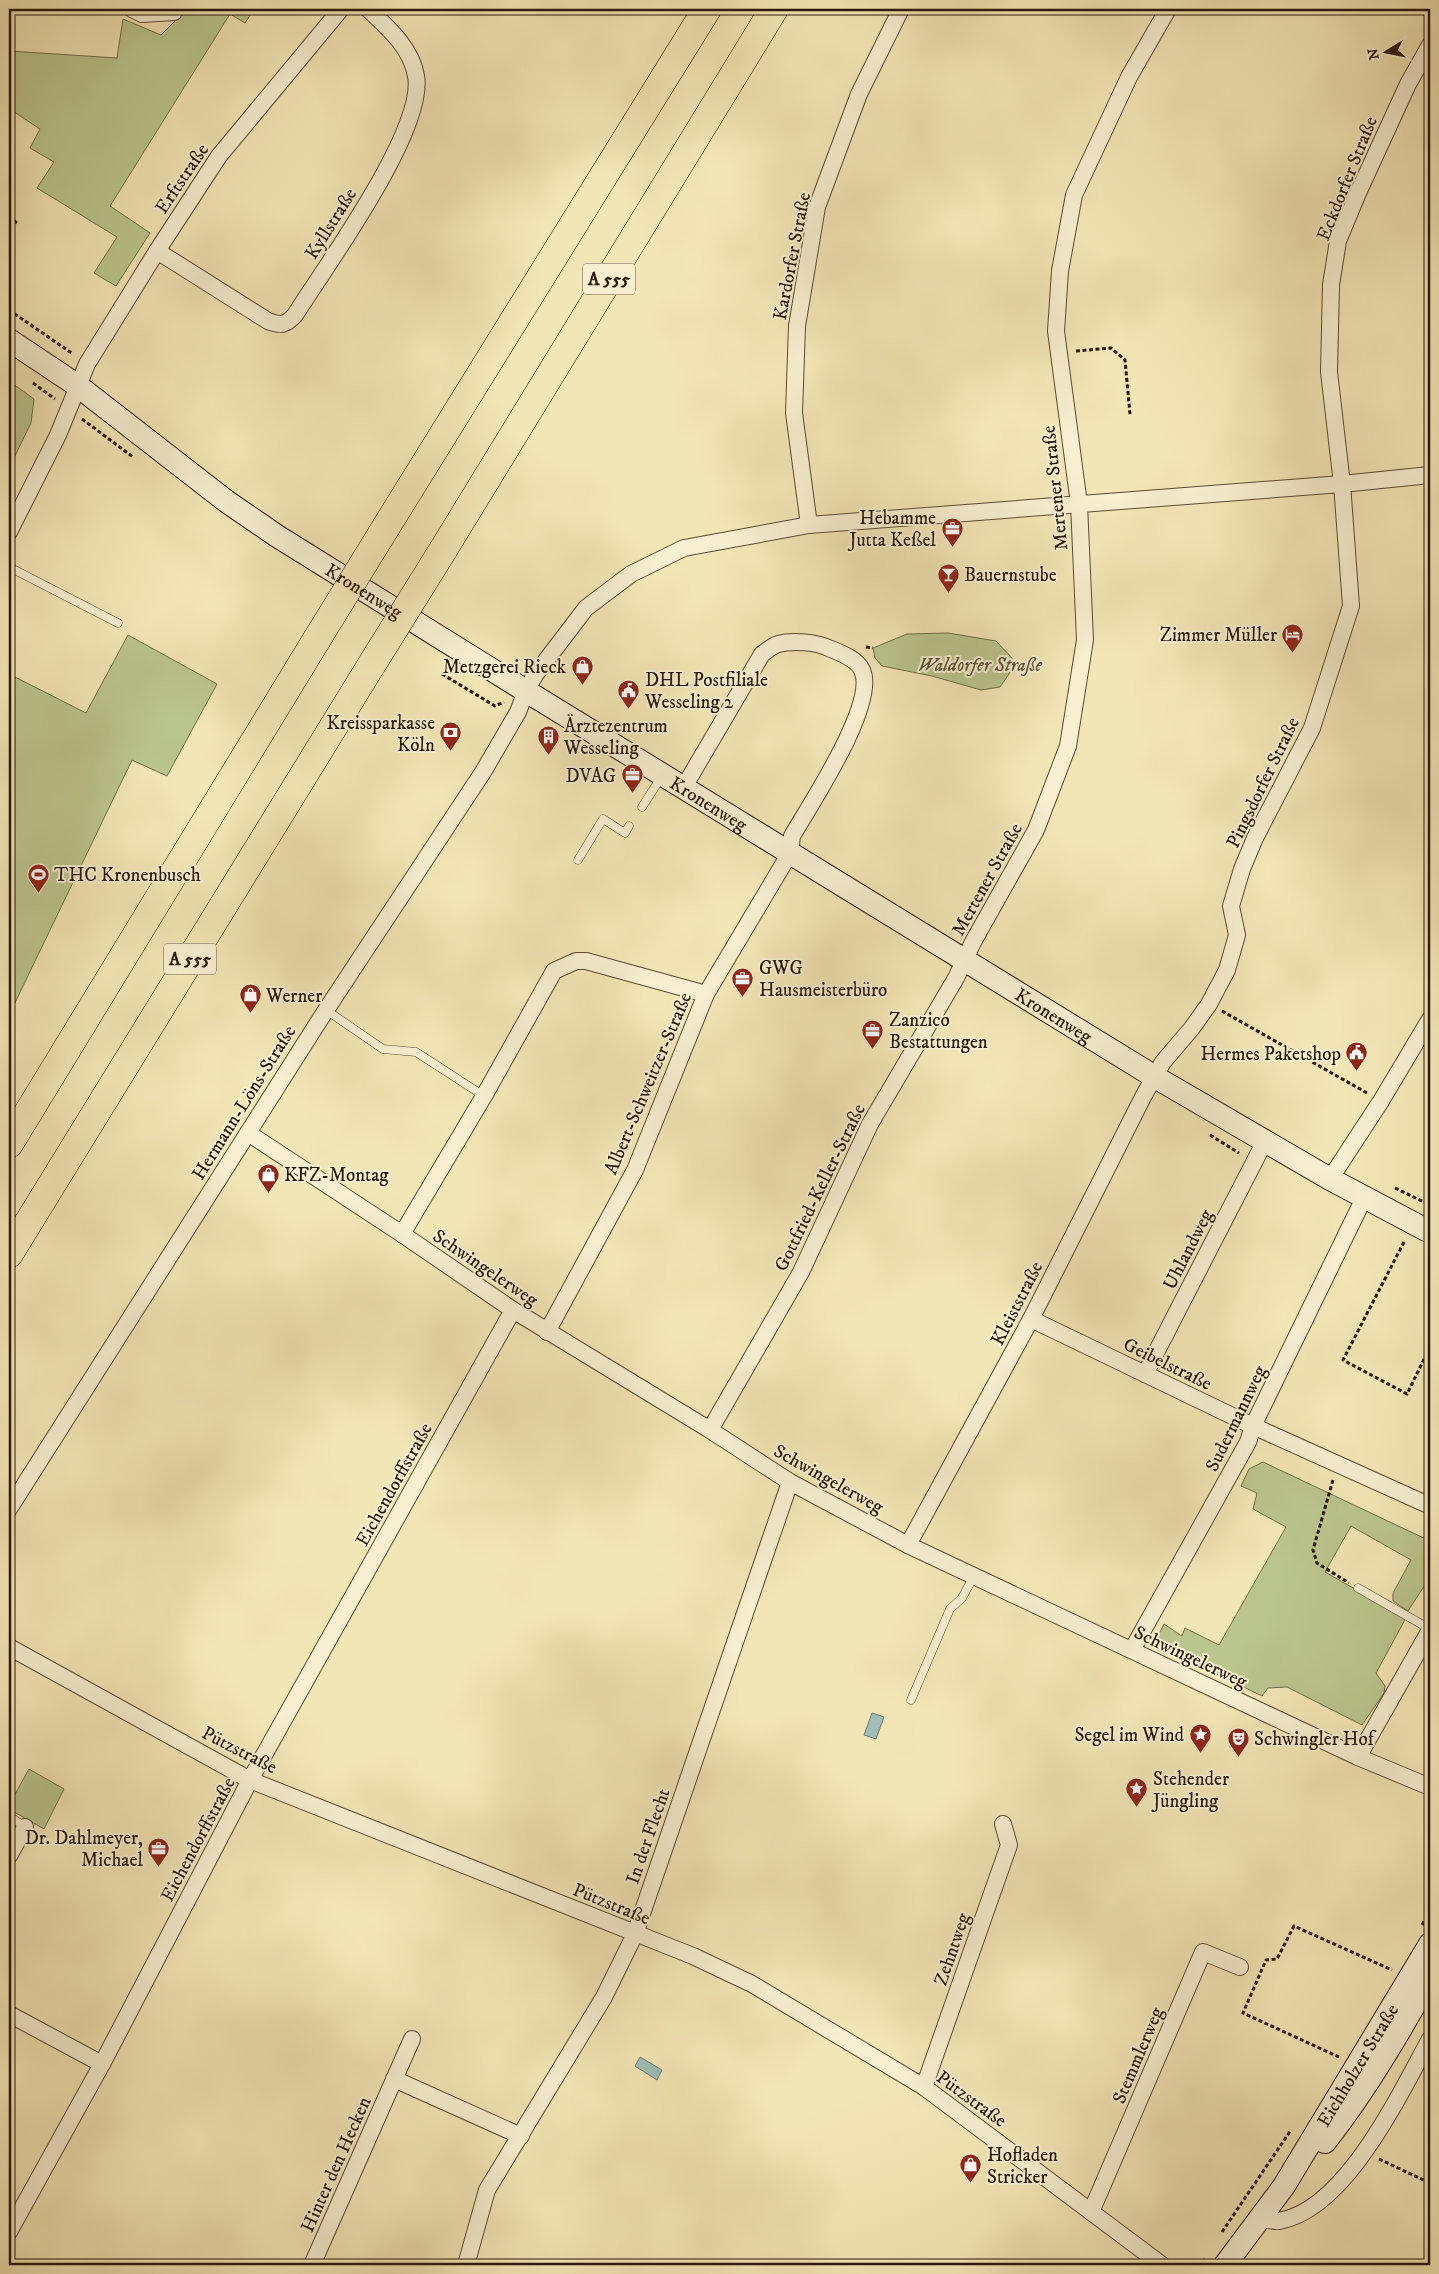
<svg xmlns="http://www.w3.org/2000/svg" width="1439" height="2274" font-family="'IM FELL DW Pica',serif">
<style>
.green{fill:#bbc58e;stroke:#726e4a}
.water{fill:#9ebeb7;stroke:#6f7b71}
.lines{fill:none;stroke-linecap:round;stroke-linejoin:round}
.lane-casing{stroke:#5b4b33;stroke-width:9}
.street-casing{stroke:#5b4b33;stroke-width:18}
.secondary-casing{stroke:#281707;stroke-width:24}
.highway-casing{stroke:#281707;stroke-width:29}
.path{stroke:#281707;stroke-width:3;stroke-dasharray:4 2.5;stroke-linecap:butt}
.lane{stroke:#f7efd0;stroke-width:8}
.street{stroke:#f7efd0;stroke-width:16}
.secondary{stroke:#f7efd0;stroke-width:22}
.highway{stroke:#f3e6b6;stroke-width:28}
.highway-bridge-casing{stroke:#281707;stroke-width:29;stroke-linecap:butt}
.highway-bridge{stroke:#f3e6b6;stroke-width:28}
.labels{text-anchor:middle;stroke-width:4;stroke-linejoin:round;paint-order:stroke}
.shield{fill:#f7efd0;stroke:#665843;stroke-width:1}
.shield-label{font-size:18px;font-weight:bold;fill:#281707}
.street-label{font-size:19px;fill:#281707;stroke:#f7efd0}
.poi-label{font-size:19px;fill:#281707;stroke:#f7efd0;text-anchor:start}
.park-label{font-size:19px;font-style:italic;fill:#5b5436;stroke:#f7efd0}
</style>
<rect width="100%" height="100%" fill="#f3e6b6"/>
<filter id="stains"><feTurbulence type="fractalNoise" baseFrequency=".004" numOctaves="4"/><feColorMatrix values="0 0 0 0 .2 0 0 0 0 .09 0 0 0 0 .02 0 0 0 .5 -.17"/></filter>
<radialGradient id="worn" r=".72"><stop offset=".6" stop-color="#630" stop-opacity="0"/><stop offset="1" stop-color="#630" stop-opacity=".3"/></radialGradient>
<g class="green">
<polygon points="187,9 254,9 245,23 230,14 110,206 150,233 116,286 94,273 117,237 37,188 54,162 30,148 40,129 11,110 9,112 9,51 117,58 123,19 161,35"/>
<polygon points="9,381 34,399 31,423 9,468"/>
<polygon points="948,633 996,641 1012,658 1011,671 1000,687 981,690 932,676 882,666 875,658 873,648 907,634"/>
<polygon points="128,635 217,684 167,776 132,760 11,1011 9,1010 9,674 86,713"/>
<polygon points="1263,1462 1430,1541 1430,1577 1408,1611 1393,1601 1393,1593 1411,1560 1351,1526 1325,1572 1406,1618 1376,1673 1385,1686 1384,1693 1362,1725 1287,1687 1268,1688 1262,1696 1161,1647 1158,1636 1164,1624 1182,1636 1185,1628 1219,1645 1286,1527 1253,1509 1257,1493 1241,1486 1249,1469"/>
<polygon points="29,1769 64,1789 44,1829 9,1809 9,1805"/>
</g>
<g class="water">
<polygon points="872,1713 884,1717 876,1739 864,1735"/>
<polygon points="640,2057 662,2070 657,2080 635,2066"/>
</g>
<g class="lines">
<defs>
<g id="lane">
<polyline points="9,567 118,623"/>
<polyline points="642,807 662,776"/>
<polyline points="578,860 603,819 625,833 629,826"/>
<polyline points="326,1010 383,1049 416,1052 484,1096"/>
<polyline points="1358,1588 1430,1629"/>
<polyline points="911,1700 950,1609 962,1598 974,1576"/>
<polyline points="9,1816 25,1827"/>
</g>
<g id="street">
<polyline points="132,9 142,14 174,12"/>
<path d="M157 251 268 321C281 326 286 325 295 315 326 266 426 129 416 76 411 47 388 28 368 9"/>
<polyline points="809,525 794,413 797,326 817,207 859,94 901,9"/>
<polyline points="9,532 58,435 87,364 157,251 219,156 341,9"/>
<polyline points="248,1133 402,1234 513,1310 710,1430 790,1482 908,1545 1358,1757 1430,1787"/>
<polyline points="1330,1179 1381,1101 1430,1019"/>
<polyline points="402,1234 484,1096 554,971 576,961 586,961 706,994"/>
<polyline points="1031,1319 1253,1426 1426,1504"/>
<path d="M547 1332 635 1170 706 994 790 853 792 836C810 805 878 703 862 670 857 659 841 653 831 649 817 642 793 640 778 644 772 646 767 651 762 654L684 787"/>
<polyline points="1145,1374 1265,1141"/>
<polyline points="710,1430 801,1272 870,1124 956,978 973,942 1036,830 1068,746 1085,640 1079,504 1056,331 1060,271 1074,195 1129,77 1168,9"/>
<polyline points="9,1509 326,1010 483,772 518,712 526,691 535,675 586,608 631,574 684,548 809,525 1342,484 1430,475"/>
<polyline points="908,1545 1031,1319 1144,1095 1163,1062 1192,1028 1209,1004 1227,970 1237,935 1231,906 1242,869 1255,838 1312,728 1351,606 1342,484 1329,372 1331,285 1338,241 1358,193 1408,84 1430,45"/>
<polyline points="9,1647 250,1780 693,1956 752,1984 924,2087 1162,2265"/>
<polyline points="1132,1650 1248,1442 1253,1426 1364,1198"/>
<polyline points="1358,1757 1430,1630"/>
<polyline points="9,1856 25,1827"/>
<polyline points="9,2014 102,2064"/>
<polyline points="394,2079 521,2136"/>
<polyline points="924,2087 1009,1845 1003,1824"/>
<polyline points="1091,2212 1203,1952 1240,1967"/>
<path d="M1260 2218C1266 2219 1274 2222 1279 2221 1346 2210 1400 2093 1430 2039"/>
<polyline points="9,2232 102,2064 250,1780 513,1310"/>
<polyline points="312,2265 412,2039"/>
<polyline points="466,2265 487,2190 604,1997 635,1934 790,1482"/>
</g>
<g id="secondary">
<path id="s1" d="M9 340 78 386 226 501 277 536 526 691 1155 1077 1330 1179 1430 1232"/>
<path d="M1325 2142C1365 2091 1399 2034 1430 1977"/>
<path id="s2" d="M1225 2265 1284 2186 1430 1944"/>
</g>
<g id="highway">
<polyline points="386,527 707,9"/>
<polyline points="443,550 774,9"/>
<polyline points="9,1144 317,639"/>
<polyline points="9,1254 372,664"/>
</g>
</defs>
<use href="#lane" class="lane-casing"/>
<use href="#street" class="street-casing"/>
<use href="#secondary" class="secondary-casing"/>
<use href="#highway" class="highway-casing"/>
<g class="path">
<polyline points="9,217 17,223"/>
<polyline points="9,310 73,354"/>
<polyline points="1076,351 1111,348 1125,360 1130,414"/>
<polyline points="33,383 55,399"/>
<polyline points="82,419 133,457"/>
<polyline points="866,647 873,648"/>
<polyline points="442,674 495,706 504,702"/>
<polyline points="1222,1011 1367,1093"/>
<polyline points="1210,1135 1239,1153"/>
<polyline points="1395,1188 1430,1205"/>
<polyline points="1404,1242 1343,1360 1407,1394 1430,1347"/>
<polyline points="1333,1480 1313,1550 1317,1563 1349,1583"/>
<polyline points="1422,1925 1430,1911"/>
<polyline points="1339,2057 1243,2013 1266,1960 1277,1959 1294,1926 1392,1970"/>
<polyline points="1379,2159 1430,2183"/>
<polyline points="1222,2232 1291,2130"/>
<polyline points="1201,2265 1205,2259"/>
</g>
<use href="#lane" class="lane"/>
<use href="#street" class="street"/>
<use href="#secondary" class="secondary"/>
<use href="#highway" class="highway"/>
<defs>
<g id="highway-bridge">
<polyline points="317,639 386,527"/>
<polyline points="372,664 443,550"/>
</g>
</defs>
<use href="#highway-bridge" class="highway-bridge-casing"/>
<use href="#highway-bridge" class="highway-bridge"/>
</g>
<defs>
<symbol id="office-pin" viewBox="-11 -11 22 30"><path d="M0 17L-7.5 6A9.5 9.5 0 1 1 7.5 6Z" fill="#8f2418" stroke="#f7efd0"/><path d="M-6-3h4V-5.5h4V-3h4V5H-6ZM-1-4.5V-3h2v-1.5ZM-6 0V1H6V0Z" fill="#fff"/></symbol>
<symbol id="bar-pin" viewBox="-11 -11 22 30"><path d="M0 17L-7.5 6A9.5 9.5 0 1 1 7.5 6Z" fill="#8f2418" stroke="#f7efd0"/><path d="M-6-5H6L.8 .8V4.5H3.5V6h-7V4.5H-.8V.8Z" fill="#fff"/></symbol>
<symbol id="hotel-pin" viewBox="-11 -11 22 30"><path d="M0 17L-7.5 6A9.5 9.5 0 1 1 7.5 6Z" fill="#8f2418" stroke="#f7efd0"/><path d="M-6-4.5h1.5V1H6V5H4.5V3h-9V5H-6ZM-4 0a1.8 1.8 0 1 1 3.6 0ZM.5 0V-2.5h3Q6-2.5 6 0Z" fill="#fff"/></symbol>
<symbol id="shop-pin" viewBox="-11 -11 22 30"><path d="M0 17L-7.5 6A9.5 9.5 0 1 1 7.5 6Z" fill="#8f2418" stroke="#f7efd0"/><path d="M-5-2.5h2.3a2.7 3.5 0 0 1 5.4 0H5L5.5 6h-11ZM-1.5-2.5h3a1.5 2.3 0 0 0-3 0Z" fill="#fff"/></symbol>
<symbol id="civic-pin" viewBox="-11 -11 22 30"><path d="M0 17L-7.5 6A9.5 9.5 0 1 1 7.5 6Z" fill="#8f2418" stroke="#f7efd0"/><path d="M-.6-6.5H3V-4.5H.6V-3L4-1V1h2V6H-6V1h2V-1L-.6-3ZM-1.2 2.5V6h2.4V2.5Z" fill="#fff"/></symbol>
<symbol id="bank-pin" viewBox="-11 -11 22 30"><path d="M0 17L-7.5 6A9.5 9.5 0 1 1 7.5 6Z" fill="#8f2418" stroke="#f7efd0"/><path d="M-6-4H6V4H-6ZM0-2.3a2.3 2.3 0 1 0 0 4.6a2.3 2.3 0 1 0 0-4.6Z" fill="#fff"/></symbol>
<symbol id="building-pin" viewBox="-11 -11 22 30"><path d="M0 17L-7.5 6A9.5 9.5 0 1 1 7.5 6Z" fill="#8f2418" stroke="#f7efd0"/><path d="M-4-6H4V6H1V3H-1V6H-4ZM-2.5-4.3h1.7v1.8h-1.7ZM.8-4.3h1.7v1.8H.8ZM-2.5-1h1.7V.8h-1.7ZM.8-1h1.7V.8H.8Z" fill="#fff"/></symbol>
<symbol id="stadium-pin" viewBox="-11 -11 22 30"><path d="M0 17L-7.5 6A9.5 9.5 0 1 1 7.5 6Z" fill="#8f2418" stroke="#f7efd0"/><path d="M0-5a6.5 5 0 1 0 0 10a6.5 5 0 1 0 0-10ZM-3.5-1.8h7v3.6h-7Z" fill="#fff"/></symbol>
<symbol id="sight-pin" viewBox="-11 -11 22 30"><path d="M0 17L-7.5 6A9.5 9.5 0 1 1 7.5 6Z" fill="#8f2418" stroke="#f7efd0"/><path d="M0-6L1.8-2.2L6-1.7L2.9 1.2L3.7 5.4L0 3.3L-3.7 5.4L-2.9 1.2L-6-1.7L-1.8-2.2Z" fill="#fff"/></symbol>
<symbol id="theatre-pin" viewBox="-11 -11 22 30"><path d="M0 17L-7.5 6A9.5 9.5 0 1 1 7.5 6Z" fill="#8f2418" stroke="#f7efd0"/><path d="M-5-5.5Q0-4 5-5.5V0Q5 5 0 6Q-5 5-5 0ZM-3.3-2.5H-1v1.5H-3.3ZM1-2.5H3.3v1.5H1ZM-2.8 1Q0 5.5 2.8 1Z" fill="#fff"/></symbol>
</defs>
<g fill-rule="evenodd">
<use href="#office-pin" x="940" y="516" width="25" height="34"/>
<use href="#bar-pin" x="936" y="562" width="25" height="34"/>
<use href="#hotel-pin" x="1280" y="622" width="25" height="34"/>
<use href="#shop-pin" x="570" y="654" width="25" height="34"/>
<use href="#civic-pin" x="616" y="678" width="25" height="34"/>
<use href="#bank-pin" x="438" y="720" width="25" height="34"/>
<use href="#building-pin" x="536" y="724" width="25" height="34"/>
<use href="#office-pin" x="620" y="762" width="25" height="34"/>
<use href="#stadium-pin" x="26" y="862" width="25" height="34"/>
<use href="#office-pin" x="730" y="966" width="25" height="34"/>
<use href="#shop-pin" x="238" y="982" width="25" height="34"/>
<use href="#office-pin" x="860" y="1018" width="25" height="34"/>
<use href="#civic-pin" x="1344" y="1040" width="25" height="34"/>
<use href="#shop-pin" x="256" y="1162" width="25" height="34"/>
<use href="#sight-pin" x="1188" y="1722" width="25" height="34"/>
<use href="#theatre-pin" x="1226" y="1726" width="25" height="34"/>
<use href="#sight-pin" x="1124" y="1776" width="25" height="34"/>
<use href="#office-pin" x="146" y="1836" width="25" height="34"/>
<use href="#shop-pin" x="958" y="2152" width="25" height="34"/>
</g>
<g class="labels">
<g class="shield">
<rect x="583" y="263.5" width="52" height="31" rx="4"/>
<rect x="164" y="943.5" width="52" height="31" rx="4"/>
</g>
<g class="shield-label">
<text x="609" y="285">A 555</text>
<text x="190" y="965">A 555</text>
</g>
<g class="street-label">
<text transform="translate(181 178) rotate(-56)" y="7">Erftstraße</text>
<text transform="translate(1346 178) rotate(-68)" y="7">Eckdorfer Straße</text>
<text transform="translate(330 223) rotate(-58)" y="7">Kyllstraße</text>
<text transform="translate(791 256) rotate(-79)" y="7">Kardorfer Straße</text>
<text transform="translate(1054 488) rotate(-96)" y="7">Mertener Straße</text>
<text dy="7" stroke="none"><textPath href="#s1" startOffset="435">Kronenweg</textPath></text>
<text transform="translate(1262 782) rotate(-64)" y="7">Pingsdorfer Straße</text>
<text dy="7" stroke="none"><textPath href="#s1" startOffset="840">Kronenweg</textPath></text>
<text transform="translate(986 879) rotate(-61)" y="7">Mertener Straße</text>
<text dy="7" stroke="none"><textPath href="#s1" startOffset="1245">Kronenweg</textPath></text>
<text transform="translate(647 1083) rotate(-67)" y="7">Albert-Schweitzer-Straße</text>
<text transform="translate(243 1102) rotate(-58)" y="7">Hermann-Löns-Straße</text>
<text transform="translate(819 1187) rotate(-64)" y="7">Gottfried-Keller-Straße</text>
<text transform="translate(1187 1249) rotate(-63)" y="7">Uhlandweg</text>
<text transform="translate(486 1267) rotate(34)" y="7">Schwingelerweg</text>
<text transform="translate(1016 1303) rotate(-63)" y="7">Kleiststraße</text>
<text transform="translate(1168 1363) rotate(26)" y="7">Geibelstraße</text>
<text transform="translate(1235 1418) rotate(-64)" y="7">Sudermannweg</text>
<text transform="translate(829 1478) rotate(29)" y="7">Schwingelerweg</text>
<text transform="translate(393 1484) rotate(-61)" y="7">Eichendorffstraße</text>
<text transform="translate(1191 1656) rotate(25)" y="7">Schwingelerweg</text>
<text transform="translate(240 1749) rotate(27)" y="7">Pützstraße</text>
<text transform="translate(647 1836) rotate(-71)" y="7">In der Flecht</text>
<text transform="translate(197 1839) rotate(-62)" y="7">Eichendorffstraße</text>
<text transform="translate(612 1903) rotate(22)" y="7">Pützstraße</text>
<text transform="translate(951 1949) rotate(-71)" y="7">Zehntweg</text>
<text transform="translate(1137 2055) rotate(-67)" y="7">Stemmlerweg</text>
<text dy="7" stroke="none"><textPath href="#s2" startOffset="240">Eichholzer Straße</textPath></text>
<text transform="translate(972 2098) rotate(36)" y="7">Pützstraße</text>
<text transform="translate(335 2164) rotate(-66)" y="7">Hinter den Hecken</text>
</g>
<g class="poi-label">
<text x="936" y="524" text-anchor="end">Hebamme<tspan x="936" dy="22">Jutta Keßel</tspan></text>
<text x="964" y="581">Bauernstube</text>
<text x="1277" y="641" text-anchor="end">Zimmer Müller</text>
<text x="566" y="673" text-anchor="end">Metzgerei Rieck</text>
<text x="645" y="686">DHL Postfiliale<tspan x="645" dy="22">Wesseling 2</tspan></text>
<text x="435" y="729" text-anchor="end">Kreissparkasse<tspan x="435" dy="22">Köln</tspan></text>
<text x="564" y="732">Ärztezentrum<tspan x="564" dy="22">Wesseling</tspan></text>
<text x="616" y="782" text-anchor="end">DVAG</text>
<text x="54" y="881">THC Kronenbusch</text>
<text x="759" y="974">GWG<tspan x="759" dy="22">Hausmeisterbüro</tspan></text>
<text x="266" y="1002">Werner</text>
<text x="889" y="1026">Zanzico<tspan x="889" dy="22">Bestattungen</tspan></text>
<text x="1341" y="1060" text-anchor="end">Hermes Paketshop</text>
<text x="284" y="1181">KFZ-Montag</text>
<text x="1184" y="1741" text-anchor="end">Segel im Wind</text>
<text x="1254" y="1745">Schwingler Hof</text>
<text x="1153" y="1785">Stehender<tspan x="1153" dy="22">Jüngling</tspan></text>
<text x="143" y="1844" text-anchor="end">Dr. Dahlmeyer,<tspan x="143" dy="22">Michael</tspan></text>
<text x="987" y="2161">Hofladen<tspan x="987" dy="22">Stricker</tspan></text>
</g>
<g class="park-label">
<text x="980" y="671">Waldorfer Straße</text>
</g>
</g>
<rect width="1439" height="2274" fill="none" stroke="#f3e6b6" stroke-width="30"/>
<rect x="10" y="10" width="1419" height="2254" fill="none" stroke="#281707" stroke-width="2.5"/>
<rect x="15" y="15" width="1409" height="2244" fill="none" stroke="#281707"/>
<g transform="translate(1386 52) rotate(260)" stroke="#f7efd0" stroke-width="4" paint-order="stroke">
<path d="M0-4L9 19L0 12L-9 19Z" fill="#281707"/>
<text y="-8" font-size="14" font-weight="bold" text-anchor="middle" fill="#281707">N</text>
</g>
<rect width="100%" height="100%" filter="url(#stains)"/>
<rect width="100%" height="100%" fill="url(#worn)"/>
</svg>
